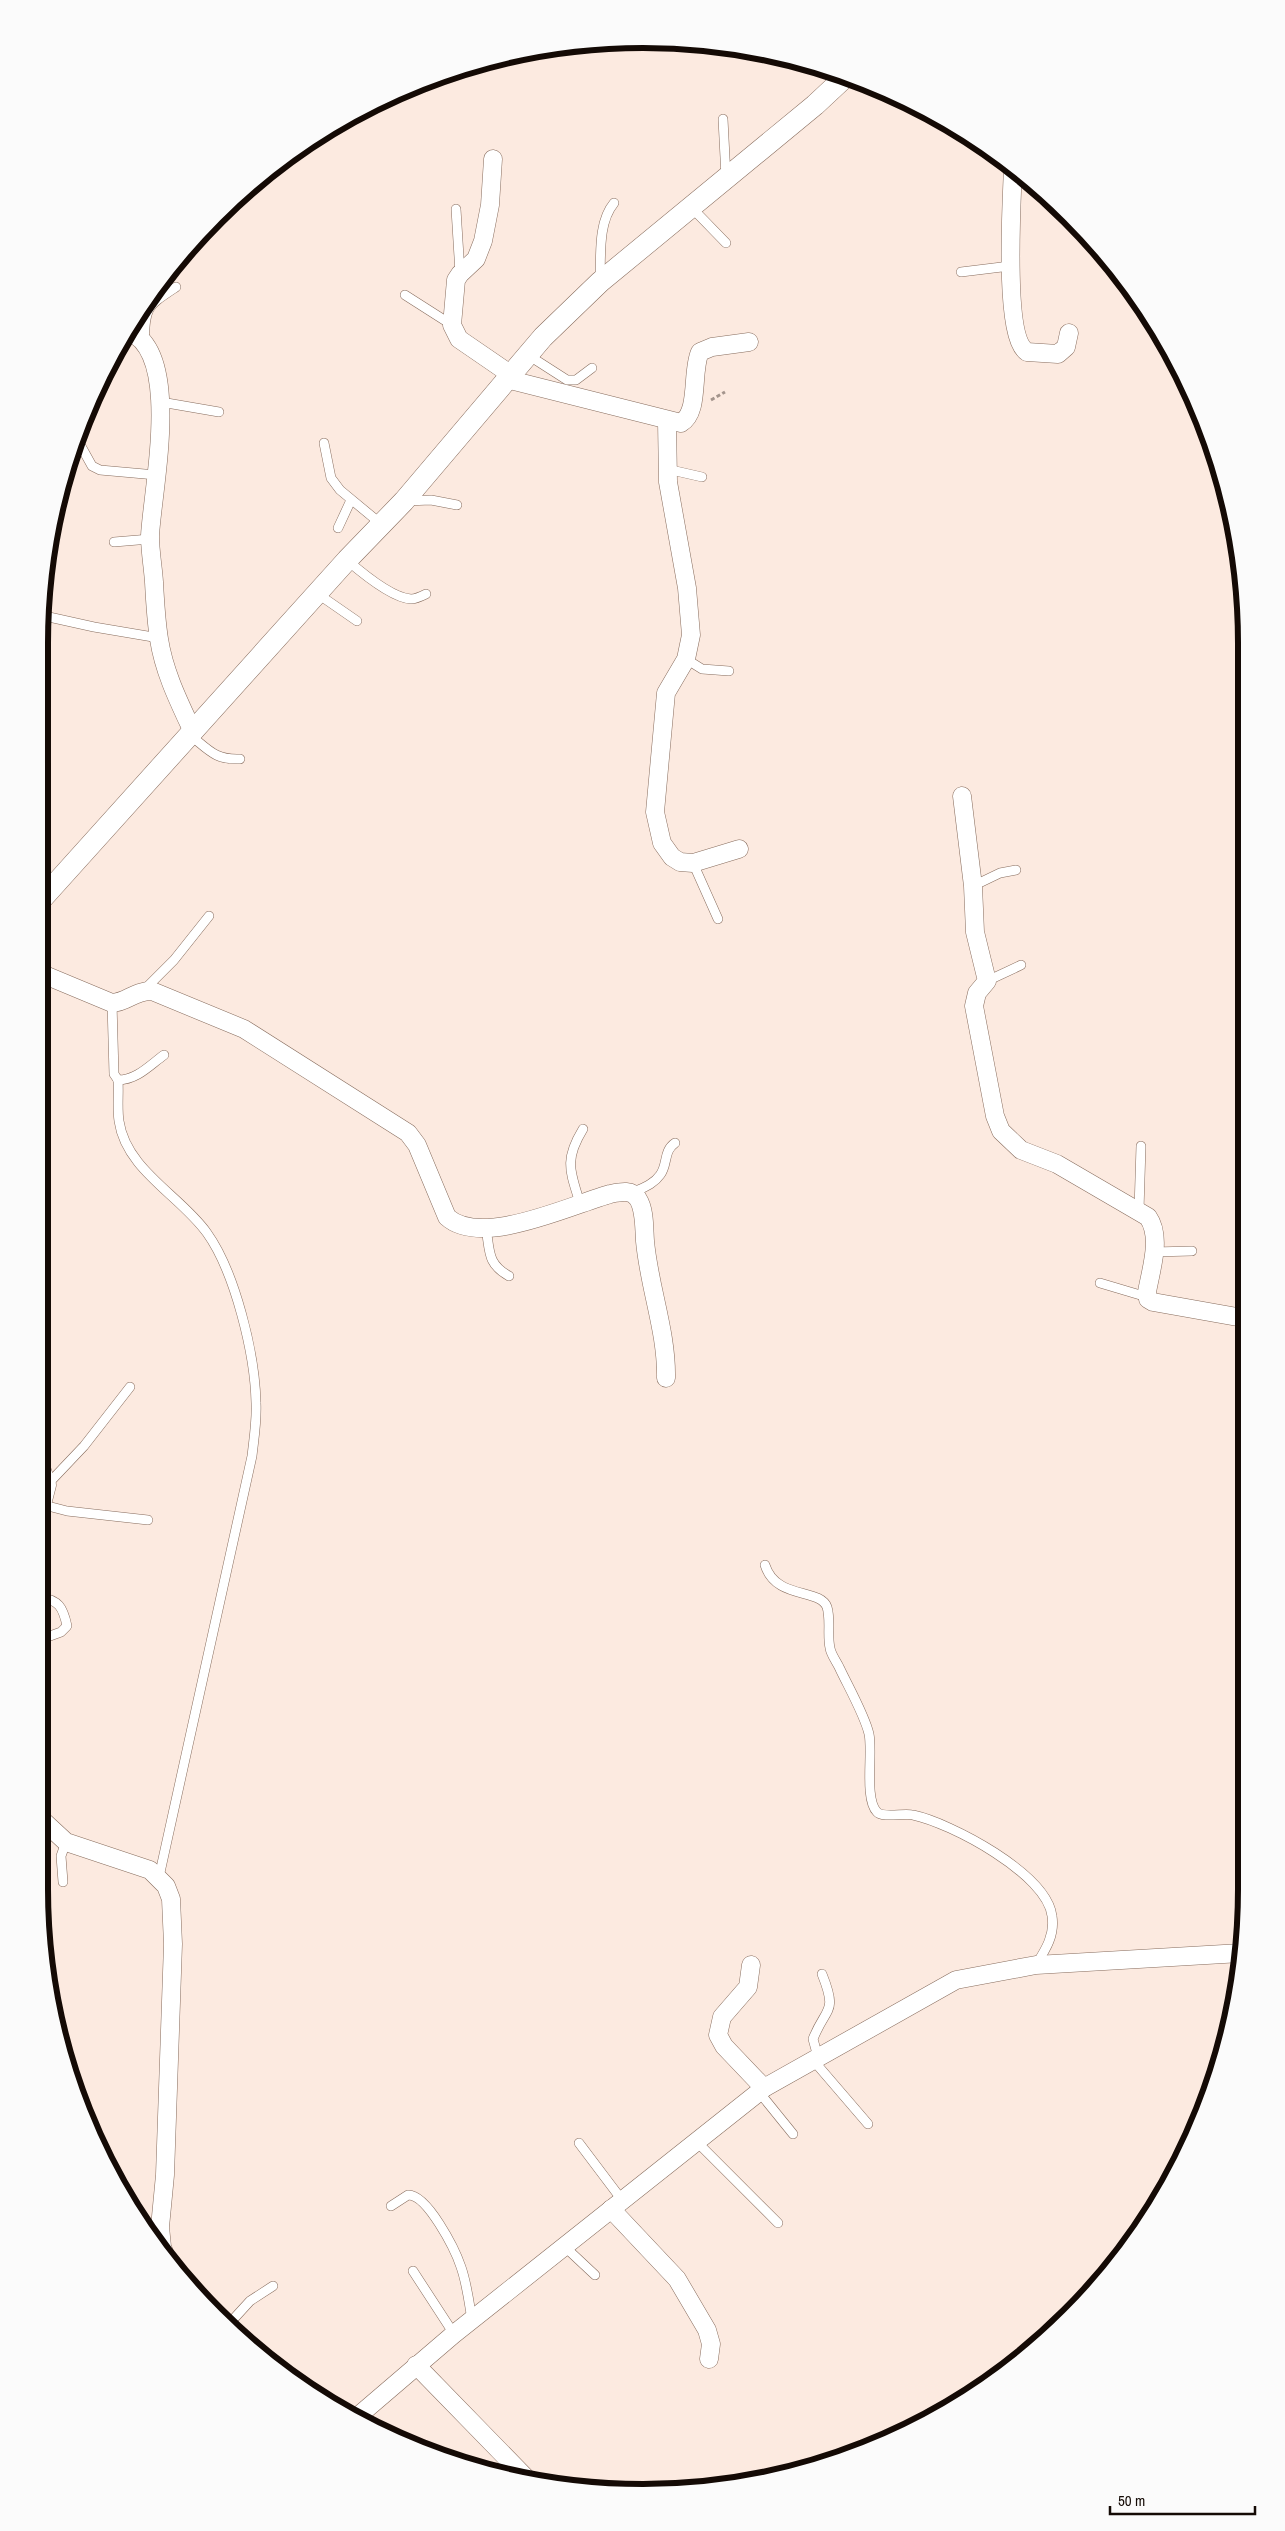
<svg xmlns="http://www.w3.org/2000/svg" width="1285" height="2531" font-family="'Archivo Narrow',sans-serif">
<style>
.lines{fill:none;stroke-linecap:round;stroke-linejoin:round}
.service-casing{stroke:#876c5d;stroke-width:10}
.minor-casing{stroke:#876c5d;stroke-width:19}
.tertiary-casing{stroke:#876c5d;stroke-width:22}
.path{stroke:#a3948c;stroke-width:3;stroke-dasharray:4 2.5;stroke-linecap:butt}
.service{stroke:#fff;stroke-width:9}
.minor{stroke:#fff;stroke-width:18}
.tertiary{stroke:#fff;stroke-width:21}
.rim{fill:none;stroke:#140a05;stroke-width:6}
</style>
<rect width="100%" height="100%" fill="#fceae0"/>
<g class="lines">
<defs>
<g id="service">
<polyline points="723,119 726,177"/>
<polyline points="692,208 726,243"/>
<polyline points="456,209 460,273"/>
<polyline points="961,272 1010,266"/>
<path d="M600 279C601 255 598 222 614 203"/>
<polyline points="405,295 452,325"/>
<path d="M144 342C146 306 146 307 176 287"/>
<polyline points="528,355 567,380 576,380 592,368"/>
<polyline points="161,402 219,412"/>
<polyline points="77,439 92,466 100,470 156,475"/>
<polyline points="324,443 331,478 340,490 381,524"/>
<polyline points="667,469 702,477"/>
<polyline points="406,501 431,500 457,505"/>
<polyline points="338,528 351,500"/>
<polyline points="114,542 150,539"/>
<path d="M347 560C362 573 392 598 411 599 416 599 422 596 426 594"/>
<polyline points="318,594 357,621"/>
<polyline points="40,615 94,627 159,638"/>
<polyline points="686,659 702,669 729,671"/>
<path d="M190 735C209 750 215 760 240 759"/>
<polyline points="693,863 718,919"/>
<polyline points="973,886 1000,873 1016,870"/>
<polyline points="987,981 1021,965"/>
<polyline points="145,989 174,960 209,916"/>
<path d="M112 1003 114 1074 118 1080C137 1080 150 1065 164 1055"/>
<path d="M118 1080C119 1093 117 1108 119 1121 126 1170 181 1196 207 1233 235 1272 255 1354 256 1403 257 1420 254 1438 252 1456L159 1877"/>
<path d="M632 1193C642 1188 653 1185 660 1175 668 1165 663 1151 675 1143"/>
<path d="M580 1203C570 1171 564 1160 583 1129"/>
<polyline points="1139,1210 1141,1146"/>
<path d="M486 1228C490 1251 487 1264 509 1276"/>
<polyline points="1154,1252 1192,1251"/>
<polyline points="1100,1283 1147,1297"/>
<polyline points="47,1485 84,1446 130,1387"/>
<polyline points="44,1505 67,1511 148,1520"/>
<path d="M765 1565C776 1600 820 1588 827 1607 831 1620 827 1635 830 1648 831 1655 837 1662 840 1669 848 1686 865 1716 869 1734 873 1752 864 1799 877 1812 882 1818 905 1813 913 1815 951 1823 1047 1874 1052 1916 1055 1935 1046 1949 1036 1965"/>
<path d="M39 1640 61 1632 67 1626C63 1607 59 1600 39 1597"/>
<polyline points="63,1882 61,1856 66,1842"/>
<path d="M818 2057 813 2039C826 2006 838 2014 822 1974"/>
<polyline points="813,2060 868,2124"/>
<polyline points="759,2092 793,2134"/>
<polyline points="697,2142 778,2223"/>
<polyline points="579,2143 622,2200"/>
<path d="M391 2206 408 2195C427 2194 455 2249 461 2267 467 2284 469 2302 472 2320"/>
<polyline points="564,2246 595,2275"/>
<polyline points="413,2271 454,2334"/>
<polyline points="228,2325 250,2301 273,2286"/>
</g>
<g id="minor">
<polyline points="493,159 490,205 483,241 476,259 460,274 456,280 452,325 459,339 510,374"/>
<path d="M1013 167C1012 197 1003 337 1027 352L1058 354 1066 347 1069 333"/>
<path d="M128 331C183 352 152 491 150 536 150 551 153 567 154 582 155 601 156 620 159 639 164 672 179 702 193 732"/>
<path d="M506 379 681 423C700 412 691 371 700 352L712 347 749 342"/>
<polyline points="667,421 668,482 687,588 691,635 686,659 666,693 655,812 662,843 672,857 680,862 693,863 739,849"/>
<path d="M962 796 973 886 975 932 987 981 977 993 974 1006 995 1116 1001 1131 1021 1150 1057 1164 1148 1217C1162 1237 1151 1269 1147 1292L1148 1299 1153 1302 1243 1318"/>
<path d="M40 973 112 1003C128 1002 133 991 152 991L244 1029 408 1133 417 1145 447 1217C481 1248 571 1205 610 1194 620 1192 632 1189 638 1199 645 1210 644 1228 645 1241 649 1287 667 1332 666 1378"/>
<polyline points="39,1516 47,1485 39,1462"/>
<polyline points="39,1817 66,1842 150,1870 166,1886 171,1899 173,1944 165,2175 160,2227 162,2247 167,2260"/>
<polyline points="751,1965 748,1987 722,2017 718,2035 724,2046 764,2088"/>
<polyline points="611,2209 677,2279 707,2330 711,2344 709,2359"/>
<polyline points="416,2365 529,2481"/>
<polyline points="357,2417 454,2334 764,2088 956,1980 1036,1965 1241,1953"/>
</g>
<polyline id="tertiary" points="40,901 347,560 404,501 543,337 600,282 815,105 845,77"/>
</defs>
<use href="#service" class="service-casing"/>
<use href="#minor" class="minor-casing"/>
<use href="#tertiary" class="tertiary-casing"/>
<polyline class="path" points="711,400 725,392"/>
<use href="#service" class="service"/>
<use href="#minor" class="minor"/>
<use href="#tertiary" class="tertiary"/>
</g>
<path d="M0 0H1285V2531H0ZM643 48H643A595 595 0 0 1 1238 643V1889A595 595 0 0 1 643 2484H643A595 595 0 0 1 48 1889V643A595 595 0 0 1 643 48Z" fill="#fbfbfb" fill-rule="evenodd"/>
<path class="rim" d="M643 48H643A595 595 0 0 1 1238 643V1889A595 595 0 0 1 643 2484H643A595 595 0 0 1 48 1889V643A595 595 0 0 1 643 48Z"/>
<path d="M1110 2506v8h145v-8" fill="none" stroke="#140a05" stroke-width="2.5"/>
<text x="1118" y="2506" font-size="15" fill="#140a05" stroke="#fbfbfb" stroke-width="4" paint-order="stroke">50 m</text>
</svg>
